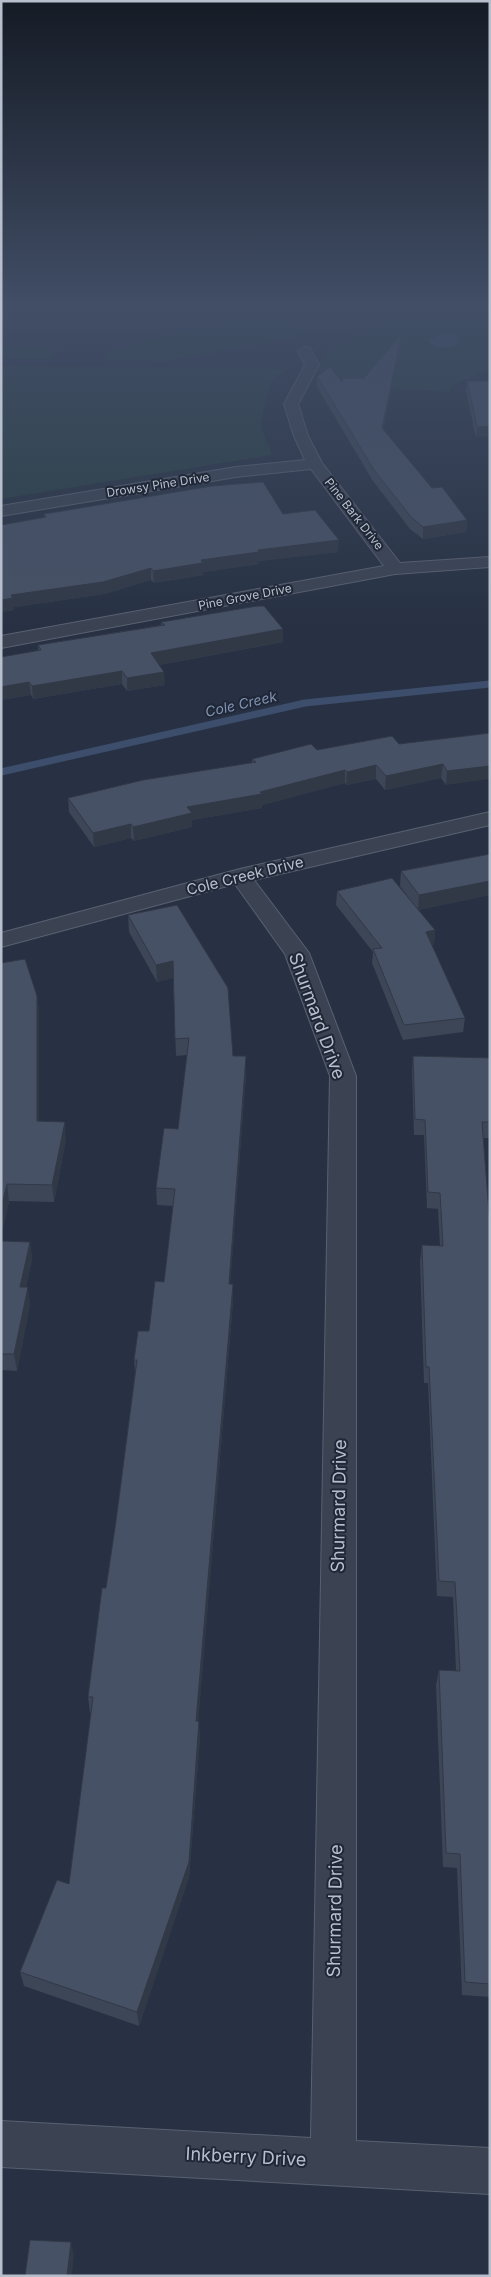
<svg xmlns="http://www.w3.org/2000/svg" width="491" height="2277" font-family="Inter,sans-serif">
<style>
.green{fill:#293f44}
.water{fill:#3d4d6c}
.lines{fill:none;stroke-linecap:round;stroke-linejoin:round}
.stream{stroke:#3d4d6c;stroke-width:7}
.minor-casing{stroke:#596170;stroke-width:2}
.minor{fill:#3b4353;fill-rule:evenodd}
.wall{fill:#3c4657}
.shaded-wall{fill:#313947}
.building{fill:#465165;stroke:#313947}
.labels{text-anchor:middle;stroke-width:4;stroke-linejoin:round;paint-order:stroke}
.far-street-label{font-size:12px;fill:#b8bfcc;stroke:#202838}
.far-water-label{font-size:14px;font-style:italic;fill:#8093b3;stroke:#202838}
.street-label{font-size:15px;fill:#b8bfcc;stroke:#202838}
.near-street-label{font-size:18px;fill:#b8bfcc;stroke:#202838}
</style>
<rect width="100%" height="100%" fill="#273143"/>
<g class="green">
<path d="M416 307H490V369L451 386 450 392 325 384 331 372 309 371C339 341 376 321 416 307Z"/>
<polygon points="250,316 294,323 310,331 288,338 164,361 103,360 108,352 211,322"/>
<polygon points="1,346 58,347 53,359 1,359"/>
<polygon points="1,366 286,369 271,383 265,401 261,426 272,455 1,499"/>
</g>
<path class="water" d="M444 333 457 335 459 344C450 349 439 348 430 344L428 340Z"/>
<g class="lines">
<polyline class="stream" points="1,772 305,703 490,684"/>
<defs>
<g id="minor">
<polygon points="305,347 310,348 319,365 298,404 308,436 322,463 400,563 490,557 490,567 395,574 1,648 1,636 384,566 311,469 236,477 1,516 1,506 236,467 305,460 294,436 284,404 305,365 298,351"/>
<polygon points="490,812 490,825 254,880 309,953 356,1076 356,2141 490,2148 490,2194 1,2167 1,2121 311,2138 330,1076 285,954 235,884 1,947 1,933 240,869"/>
</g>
</defs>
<use href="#minor" class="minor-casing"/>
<use href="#minor" class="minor"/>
</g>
<g class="wall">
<polygon points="401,344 383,430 432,488 467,520 466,532 423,539 410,529 373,481 317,387 317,376 342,382 364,378"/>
<polygon points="467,381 490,381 476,438 466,391"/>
<polygon points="44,514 283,514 338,552 259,561 259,564 203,572 203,575 154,583 151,580 104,594 14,607 14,610 1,612 44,517"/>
<polygon points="161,622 283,629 283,642 159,665 165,685 127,691 122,684 33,699 31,695 1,700 38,651 38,645 161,625"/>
<polygon points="490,733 446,785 441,778 385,790 376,779 346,785 345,783 262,805 262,808 192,820 192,827 134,841 131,838 94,847 69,812 68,798 252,763 252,759 317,750 399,744"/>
<polygon points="490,854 490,895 418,910 435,930 434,944 432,945 465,1018 463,1032 403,1040 372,963 373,952 336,905 337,891 410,900 400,886 401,871"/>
<polygon points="128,915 246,1074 230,1284 233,1284 233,1302 198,1721 200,1737 189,1877 139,2026 24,1986 20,1972 69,1884 91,1713 90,1713 88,1697 106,1588 116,1521 135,1374 134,1360 149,1331 164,1282 173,1206 157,1205 156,1188 178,1129 187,1055 176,1056 173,978 157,982 129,932"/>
<polygon points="1,963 37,996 39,1012 39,1121 66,1139 54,1202 9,1201 1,1236"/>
<polygon points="413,1056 490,1058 490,1138 483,1138 490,1226 490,1997 462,1995 457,1868 443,1867 436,1685 439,1670 456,1671 453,1597 437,1596 428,1383 424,1383 420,1261 422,1245 440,1246 438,1209 427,1208 424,1135 414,1135 412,1071"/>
<polygon points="1,1241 30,1242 32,1259 26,1287 30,1304 17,1371 1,1370"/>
</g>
<g class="shaded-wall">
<polygon points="9,307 16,307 1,344 1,328"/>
<polygon points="402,333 401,344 381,440 382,428"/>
<polygon points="490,426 490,436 476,438 477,427"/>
<polygon points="467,520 466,532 423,539 423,527"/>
<polygon points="339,540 338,552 259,561 259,564 203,572 203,575 154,583 153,571 201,560 258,550"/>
<polygon points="151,568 151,580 104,594 14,607 14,610 1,612 1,600 11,595"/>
<polygon points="283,629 283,642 152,666 151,653"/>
<polygon points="122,671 122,684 33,699 32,686"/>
<polygon points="164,672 165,685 127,691 127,678"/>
<polygon points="29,682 31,695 1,700 1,687"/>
<polygon points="443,764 441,778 385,790 386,776"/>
<polygon points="376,765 376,779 346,785 347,772"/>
<polygon points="490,766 490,779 446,785 447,771"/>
<polygon points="345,770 345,783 262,805 262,808 192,820 192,827 134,841 133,827 187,807 260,792"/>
<polygon points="131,824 131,838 94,847 93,833"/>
<polygon points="490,881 490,895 418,910 419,895"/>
<polygon points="435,930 434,944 425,947 426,932"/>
<polygon points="173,961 173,978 157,982 156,965"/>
<polygon points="37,996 39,1012 39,1138 37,1121"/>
<polygon points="246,1056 246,1074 229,1302 229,1284"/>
<polygon points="65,1122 66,1139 54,1202 52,1185"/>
<polygon points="7,1184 9,1201 1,1236 1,1209"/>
<polygon points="30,1242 32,1259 23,1304 20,1287"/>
<polygon points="233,1284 233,1302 197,1737 196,1721"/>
<polygon points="28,1287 30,1304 17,1371 14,1354"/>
<polygon points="199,1721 200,1737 189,1877 139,2026 137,2012"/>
<polygon points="71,2242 74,2255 72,2276 67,2276"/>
</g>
<g class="building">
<polygon points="1,307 9,307 1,328"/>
<polygon points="402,333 382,428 432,488 442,487 467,520 423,527 411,517 374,470 317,376 330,367 342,382 343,378 364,378"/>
<polygon points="467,381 490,381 490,426 477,427"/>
<polygon points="263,482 283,514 315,510 339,540 258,550 259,552 201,560 203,563 153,571 151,568 103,582 11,595 13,598 1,600 1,525 46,517 44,514 212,486"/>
<polygon points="257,606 264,606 283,629 151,653 164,672 127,678 122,671 32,686 29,682 1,687 1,657 41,650 38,645 165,625 161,622"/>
<polygon points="490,733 490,766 447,771 443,764 386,776 376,765 347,772 345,770 260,792 262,794 187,807 192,813 133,827 131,824 93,833 68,798 143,780 256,762 252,759 311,744 317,750 392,736 399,744"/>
<polygon points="490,854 490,881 419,895 401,871"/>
<polygon points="392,878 435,930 426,932 465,1018 404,1025 373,949 382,948 337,891"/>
<polygon points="177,905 228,988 233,1056 246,1056 229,1284 233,1284 196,1721 199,1721 189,1862 137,2012 20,1972 57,1880 69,1884 93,1697 88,1697 102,1588 106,1588 116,1521 137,1360 134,1360 138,1331 149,1331 155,1281 164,1282 175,1189 156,1188 164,1128 178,1129 189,1038 175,1039 173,961 156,965 128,915"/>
<polygon points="25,959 37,996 37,1121 65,1122 52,1185 7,1184 1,1209 1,963"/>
<polygon points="413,1056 490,1058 490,1122 482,1122 490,1226 490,1984 465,1982 460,1854 446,1853 439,1670 460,1671 455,1582 439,1581 429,1367 426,1367 422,1245 443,1246 440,1193 428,1192 425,1120 415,1119"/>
<polygon points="1,1241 30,1242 20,1287 28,1287 14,1354 1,1354"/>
<polygon points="30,2240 71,2242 67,2276 25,2276"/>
</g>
<linearGradient id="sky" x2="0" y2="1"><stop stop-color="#151b25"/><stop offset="0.49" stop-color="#414e66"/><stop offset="1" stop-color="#414e66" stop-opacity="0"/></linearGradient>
<rect width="491" height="626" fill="url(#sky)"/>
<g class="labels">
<g class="far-street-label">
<text transform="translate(158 485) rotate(-9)" y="4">Drowsy Pine Drive</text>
<text transform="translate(354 514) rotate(52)" y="4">Pine Bark Drive</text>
<text transform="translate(245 597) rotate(-11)" y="4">Pine Grove Drive</text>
</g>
<g class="far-water-label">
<text transform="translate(241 704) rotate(-13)" y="5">Cole Creek</text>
</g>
<g class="street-label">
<text transform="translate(245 876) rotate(-14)" y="5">Cole Creek Drive</text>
</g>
<g class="near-street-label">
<text transform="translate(317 1016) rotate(70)" y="6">Shurmard Drive</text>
<text transform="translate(339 1506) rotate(-89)" y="6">Shurmard Drive</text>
<text transform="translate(335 1911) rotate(-89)" y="6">Shurmard Drive</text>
<text transform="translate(246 2157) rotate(3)" y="6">Inkberry Drive</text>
</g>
</g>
<rect width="491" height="2277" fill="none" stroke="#b8bfcc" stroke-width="5"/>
</svg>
